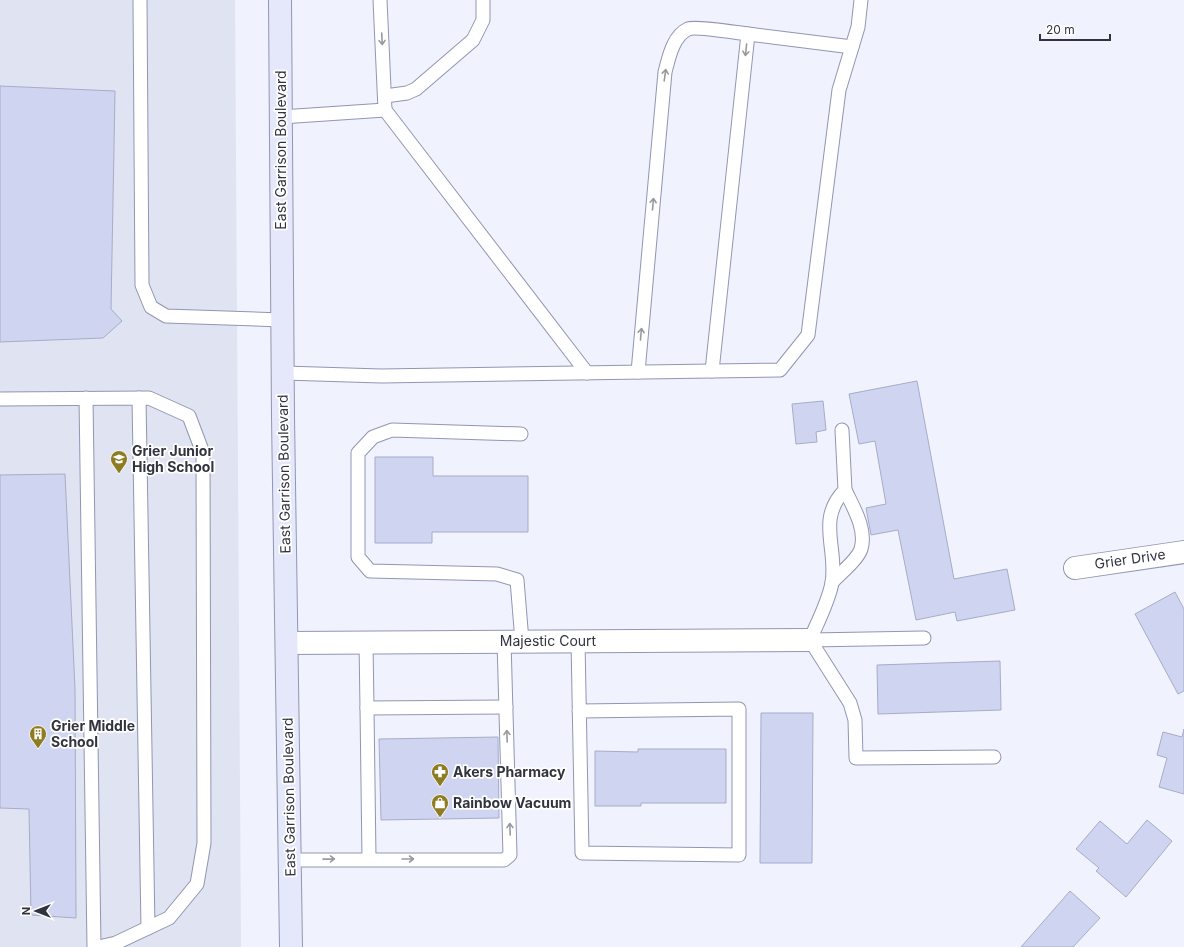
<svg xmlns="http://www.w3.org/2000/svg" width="1184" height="947" font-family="Inter,sans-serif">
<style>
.built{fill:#e0e3f2}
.building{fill:#cfd5f1;stroke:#a7acc7}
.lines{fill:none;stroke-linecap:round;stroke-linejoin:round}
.service-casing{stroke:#9196b1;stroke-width:15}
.minor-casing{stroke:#9196b1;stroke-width:24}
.secondary-casing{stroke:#9196b1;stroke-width:24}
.service{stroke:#fff;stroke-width:13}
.minor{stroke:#fff;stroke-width:22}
.secondary{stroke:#e5e8fb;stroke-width:22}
.oneway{stroke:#98999e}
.labels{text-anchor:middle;stroke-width:3.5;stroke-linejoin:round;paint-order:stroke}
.street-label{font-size:14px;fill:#31333e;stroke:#fff}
.poi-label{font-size:14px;font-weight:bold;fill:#31333e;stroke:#fff;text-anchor:start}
</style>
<rect width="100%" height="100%" fill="#f0f2fe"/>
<polygon class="built" points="0,0 235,0 241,947 0,947"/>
<g class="building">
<polygon points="0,86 115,91 111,309 122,321 103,338 0,342"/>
<polygon points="917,381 954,579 1007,569 1015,610 957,621 955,612 916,620 898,530 871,535 866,508 886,504 875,441 859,444 849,394"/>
<polygon points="823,401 826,430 816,432 817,442 796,444 792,404"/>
<polygon points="375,457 433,457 433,476 528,476 528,532 432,532 432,543 375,543"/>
<polygon points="65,474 75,689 76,918 31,915 29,809 0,808 0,475"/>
<polygon points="1175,592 1184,609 1184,691 1178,694 1135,614"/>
<polygon points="1000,661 1001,710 878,714 877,665"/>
<polygon points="761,713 813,713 812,863 760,863"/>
<polygon points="1184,729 1184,794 1159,787 1167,758 1157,755 1163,732 1182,737"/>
<polygon points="498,737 499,818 381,820 379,739"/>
<polygon points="638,749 726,749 726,803 641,803 641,806 595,806 595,751 638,752"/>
<polygon points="1147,820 1172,841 1126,897 1096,871 1099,868 1076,849 1100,821 1127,844"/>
<polygon points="1070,891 1100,918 1073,947 1021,947"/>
</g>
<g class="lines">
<defs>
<g id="service">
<polyline points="140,0 142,285 151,307 166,316 282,320"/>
<polyline points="748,34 852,47"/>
<polyline points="385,96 407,93 416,89 473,40 483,20 483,0"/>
<polyline points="385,110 587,373"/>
<polyline points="281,117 385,110 380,0"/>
<path d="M638 372 665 72C669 57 673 36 688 29 695 26 738 33 748 34L712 371"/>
<polyline points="284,373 381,376 780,370 808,335 839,90 858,27 861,0"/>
<polyline points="86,398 94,947"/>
<polyline points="139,398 148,928"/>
<polyline points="0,399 149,398 189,416 203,453 204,843 197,884 169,918 116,943 99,947"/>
<polyline points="521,434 392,430 373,437 358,453 358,557 370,571 497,574 517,580 522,641"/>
<path d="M832 582C840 574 858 559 861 549 867 529 853 507 845 490"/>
<polyline points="810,640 850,703 855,720 856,758 994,757"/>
<path d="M810 640C818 621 828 603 832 583 838 549 816 519 845 490L842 430"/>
<polyline points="810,640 924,638"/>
<polyline points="578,641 582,853 739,855 739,709 579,711"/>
<polyline points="366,642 367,708"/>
<polyline points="369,859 367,708 506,707"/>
<polyline points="290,860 504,860 510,855 504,641"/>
</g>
<g id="minor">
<polyline points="1075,568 1184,552"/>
<polyline points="287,643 810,640"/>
</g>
<polyline id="secondary" points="280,0 283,417 291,947"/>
</defs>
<use href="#service" class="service-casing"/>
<use href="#minor" class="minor-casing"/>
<use href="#secondary" class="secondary-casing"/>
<use href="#service" class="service"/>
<use href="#minor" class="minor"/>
<use href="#secondary" class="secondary"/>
</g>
<defs><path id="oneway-shaft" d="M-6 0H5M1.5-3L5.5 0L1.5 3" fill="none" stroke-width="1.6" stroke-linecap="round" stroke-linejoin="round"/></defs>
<g class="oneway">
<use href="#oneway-shaft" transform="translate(382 39) rotate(87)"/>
<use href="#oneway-shaft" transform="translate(746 50) rotate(96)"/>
<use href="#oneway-shaft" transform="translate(665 75) rotate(-82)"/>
<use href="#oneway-shaft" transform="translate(653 204) rotate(-85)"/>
<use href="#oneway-shaft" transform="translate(641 334) rotate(-85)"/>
<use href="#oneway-shaft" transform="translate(507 736) rotate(-92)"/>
<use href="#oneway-shaft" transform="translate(510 829) rotate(-92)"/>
<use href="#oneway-shaft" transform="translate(329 859) rotate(-1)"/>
<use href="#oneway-shaft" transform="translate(408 859)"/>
</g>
<defs>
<symbol id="school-pin" viewBox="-11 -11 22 30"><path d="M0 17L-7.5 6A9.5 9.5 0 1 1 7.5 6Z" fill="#8e7c22" stroke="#fff"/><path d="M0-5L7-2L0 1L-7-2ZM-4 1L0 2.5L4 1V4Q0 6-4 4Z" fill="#fff"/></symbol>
<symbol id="building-pin" viewBox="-11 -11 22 30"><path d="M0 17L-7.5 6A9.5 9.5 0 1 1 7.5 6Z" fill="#8e7c22" stroke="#fff"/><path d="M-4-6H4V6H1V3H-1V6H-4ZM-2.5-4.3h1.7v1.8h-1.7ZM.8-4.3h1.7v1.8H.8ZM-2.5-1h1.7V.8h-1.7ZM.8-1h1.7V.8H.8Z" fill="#fff"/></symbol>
<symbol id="pharmacy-pin" viewBox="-11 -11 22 30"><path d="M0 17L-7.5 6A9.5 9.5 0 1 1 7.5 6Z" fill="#8e7c22" stroke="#fff"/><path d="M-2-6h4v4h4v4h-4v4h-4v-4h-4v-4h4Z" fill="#fff"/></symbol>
<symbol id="shop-pin" viewBox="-11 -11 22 30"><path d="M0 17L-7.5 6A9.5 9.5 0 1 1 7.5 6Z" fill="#8e7c22" stroke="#fff"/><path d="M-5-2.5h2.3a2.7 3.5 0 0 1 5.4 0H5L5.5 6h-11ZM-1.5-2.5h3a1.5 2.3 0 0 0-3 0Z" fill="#fff"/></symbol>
</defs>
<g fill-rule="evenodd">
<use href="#school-pin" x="109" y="449" width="20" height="27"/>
<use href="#building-pin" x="28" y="724" width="20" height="27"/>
<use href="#pharmacy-pin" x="430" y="762" width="20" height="27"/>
<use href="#shop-pin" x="430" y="793" width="20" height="27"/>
</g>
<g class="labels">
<g class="street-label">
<text transform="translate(281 150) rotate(-90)" y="5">East Garrison Boulevard</text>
<text transform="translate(284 474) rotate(-91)" y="5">East Garrison Boulevard</text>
<text transform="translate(1130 559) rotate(-8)" y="5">Grier Drive</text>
<text x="548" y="646">Majestic Court</text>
<text transform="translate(289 797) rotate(-91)" y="5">East Garrison Boulevard</text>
</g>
<g class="poi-label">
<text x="132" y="456">Grier Junior<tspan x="132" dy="16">High School</tspan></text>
<text x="51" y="731">Grier Middle<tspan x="51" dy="16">School</tspan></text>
<text x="453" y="777">Akers Pharmacy</text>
<text x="453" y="808">Rainbow Vacuum</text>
</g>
</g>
<g transform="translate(36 911) rotate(270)" stroke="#ffffff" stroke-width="3" paint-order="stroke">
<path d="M0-3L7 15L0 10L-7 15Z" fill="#31333e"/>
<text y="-6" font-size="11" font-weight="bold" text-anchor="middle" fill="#31333e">N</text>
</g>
<path d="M1040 34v6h70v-6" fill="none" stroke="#31333e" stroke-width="2"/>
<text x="1046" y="34" font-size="12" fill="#31333e" stroke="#ffffff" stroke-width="3" paint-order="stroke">20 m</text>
</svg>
